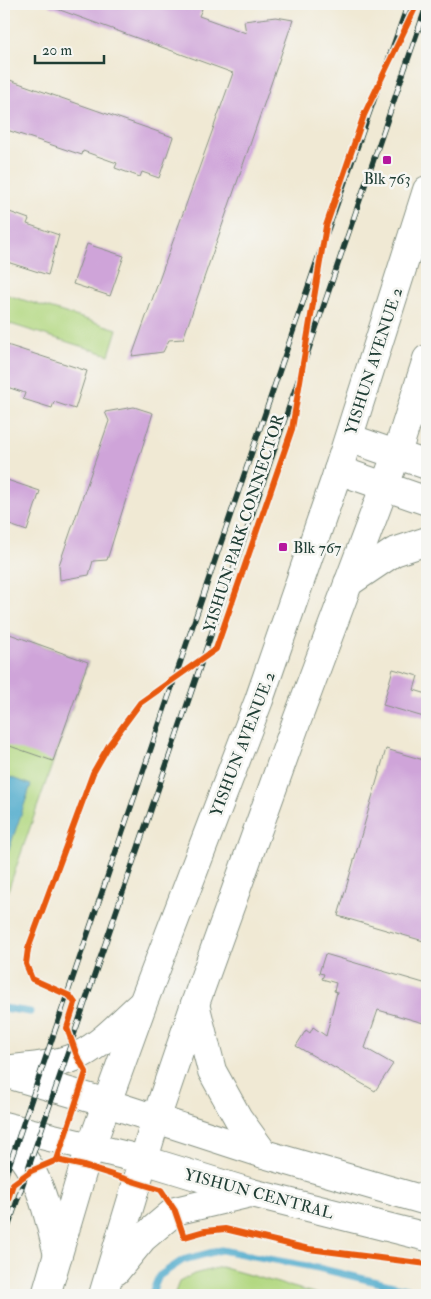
<svg xmlns="http://www.w3.org/2000/svg" width="431" height="1299" font-family="'IM FELL Double Pica',serif">
<style>
.green{fill:#b2d881;stroke:#688a5a}
.water{fill:#4eaacc;stroke:#367480}
.lines{fill:none;stroke-linecap:round;stroke-linejoin:round}
.stream{stroke:#4eaacc;stroke-width:7}
.building{fill:#cfa4d9}
.minor-casing{stroke:#889384;stroke-width:30}
.major-casing{stroke:#889384;stroke-width:30}
.minor{stroke:#fff;stroke-width:28}
.major{stroke:#fff;stroke-width:28}
.rail-casing{stroke:#1f3d34;stroke-width:5.5}
.rail{stroke:#f6f6f2;stroke-width:4;stroke-dasharray:11;stroke-linecap:butt}
.cycleway-casing{stroke:#f6f6f2;stroke-width:9}
.cycleway{stroke:#e8590c;stroke-width:6}
.poi-dot{fill:#b5179e;stroke:#f6f6f2;stroke-width:2}
.labels{text-anchor:middle;stroke-width:5;stroke-linejoin:round;paint-order:stroke}
.poi-label{font-size:16px;fill:#1f3d34;stroke:#f6f6f2}
.street-label{font-size:16px;fill:#1f3d34;stroke:#f6f6f2}
</style>
<rect width="100%" height="100%" fill="#f6f6f2"/>
<filter id="ink" filterUnits="userSpaceOnUse"><feTurbulence type="fractalNoise" baseFrequency=".02" numOctaves="2"/><feDisplacementMap in="SourceGraphic" scale="10" xChannelSelector="R" yChannelSelector="G"/><feConvolveMatrix kernelMatrix="1 2 1 2 8 2 1 2 1" color-interpolation-filters="sRGB"/></filter>
<filter id="wash" filterUnits="userSpaceOnUse"><feTurbulence type="fractalNoise" baseFrequency=".0096" numOctaves="4" result="noise"/><feDisplacementMap in="SourceGraphic" scale="20" xChannelSelector="R" yChannelSelector="G"/><feGaussianBlur stdDeviation="1.12" result="paint"/><feColorMatrix in="noise" values="0 0 0 0 0 0 0 0 0 0 0 0 0 0 0 0 0 1.4 0 .05"/><feComposite in="paint" operator="in"/></filter>
<g filter="url(#wash)">
<rect width="100%" height="100%" fill="#f0e9d4"/>
<g class="green">
<polygon points="4,294 117,329 109,355 4,322"/>
<polygon points="4,632 88,662 4,902"/>
<polygon points="221,1267 321,1295 174,1295 179,1282 194,1274"/>
</g>
<polygon class="water" points="4,775 31,785 4,864"/>
<g class="lines">
<g class="stream">
<polyline points="4,1008 30,1012"/>
<polyline points="151,1295 159,1276 183,1260 221,1250 318,1268 427,1294"/>
</g>
</g>
<g id="blocks">
<g class="building">
<polygon points="49,4 187,4 202,9 199,16 246,33 244,21 276,17 293,20 183,339 169,340 163,352 132,356 233,73 49,6"/>
<polygon points="4,78 173,137 159,178 142,172 140,177 115,168 117,163 83,151 82,155 4,129"/>
<polygon points="4,210 29,219 27,224 59,235 48,275 4,261"/>
<polygon points="87,244 124,256 110,296 73,284"/>
<polygon points="4,344 87,371 75,409 54,402 52,408 23,399 25,393 4,386"/>
<polygon points="134,407 153,413 107,560 93,561 89,575 60,580 59,565 109,421 105,412"/>
<polygon points="4,479 40,491 27,531 4,523"/>
<polygon points="4,632 88,662 53,761 4,744"/>
<polygon points="393,669 418,676 414,690 427,694 427,718 383,705"/>
<polygon points="386,749 427,761 427,942 338,916"/>
<polygon points="325,954 427,984 427,1024 378,1010 365,1048 393,1064 375,1091 296,1046 306,1030 310,1033 313,1027 326,1036 337,992 334,991 336,983 322,979 324,974 319,973"/>
</g>
</g>
</g>
<g filter="url(#ink)">
<use href="#blocks" fill-opacity="0" stroke="#889384" stroke-width="1"/>
<g class="lines">
<defs>
<g id="minor">
<polyline points="349,438 427,465"/>
<polyline points="338,470 427,501"/>
</g>
<g id="major">
<polyline points="348,583 394,552 427,541"/>
<polyline points="195,1004 212,1071 238,1118 264,1154"/>
<path d="M5 1070C28 1067 53 1066 75 1057 100 1047 122 1021 142 1004"/>
<polyline points="4,1073 107,1103 264,1154 427,1201"/>
<polyline points="4,1126 144,1160 252,1193 427,1237"/>
<path d="M4 1139C40 1165 48 1215 58 1255"/>
<polyline points="116,1271 143,1238 175,1211 251,1193"/>
<polyline points="46,1295 84,1166 143,1003 259,700 335,480 427,190"/>
<polyline points="103,1295 156,1119 195,1004 296,723 397,453 427,359"/>
</g>
</defs>
<use href="#minor" class="minor-casing"/>
<use href="#major" class="major-casing"/>
<use href="#minor" class="minor"/>
<use href="#major" class="major"/>
<defs>
<g id="rail">
<polyline points="4,1180 320,252 408,4"/>
<polyline points="4,1239 427,4"/>
</g>
</defs>
<use href="#rail" class="rail-casing"/>
<use href="#rail" class="rail"/>
<defs>
<g id="cycleway">
<polyline points="57,1160 84,1166 161,1190 175,1211 184,1237 205,1231 225,1229 309,1249 427,1264"/>
<polyline points="4,1211 13,1184 31,1171 57,1160 86,1072 77,1056 67,1028 75,1003 70,996 32,979 26,964 28,949 93,773 109,745 140,703 216,649 292,429 326,226 364,115 417,4"/>
</g>
</defs>
<use href="#cycleway" class="cycleway-casing"/>
<use href="#cycleway" class="cycleway"/>
</g>
</g>
<g class="poi-dot">
<rect x="382" y="155" width="10" height="10" rx="2.5"/>
<rect x="278" y="542" width="10" height="10" rx="2.5"/>
</g>
<g class="labels">
<g class="poi-label">
<text x="387" y="184">Blk 763</text>
<text x="293" y="553" text-anchor="start">Blk 767</text>
</g>
<g class="street-label">
<text transform="translate(373 361) rotate(-72)" y="6">YISHUN AVENUE 2</text>
<text transform="translate(243 523) rotate(-72)" y="6">YISHUN PARK CONNECTOR</text>
<text transform="translate(242 744) rotate(-69)" y="6">YISHUN AVENUE 2</text>
<text transform="translate(259 1193) rotate(15)" y="6">YISHUN CENTRAL</text>
</g>
</g>
<rect width="431" height="1299" fill="none" stroke="#f6f6f2" stroke-width="20"/>
<path d="M35 55v8h69v-8" fill="none" stroke="#1f3d34" stroke-width="2.5"/>
<text x="42" y="55" font-size="15" fill="#1f3d34" stroke="#f6f6f2" stroke-width="4" paint-order="stroke">20 m</text>
</svg>
